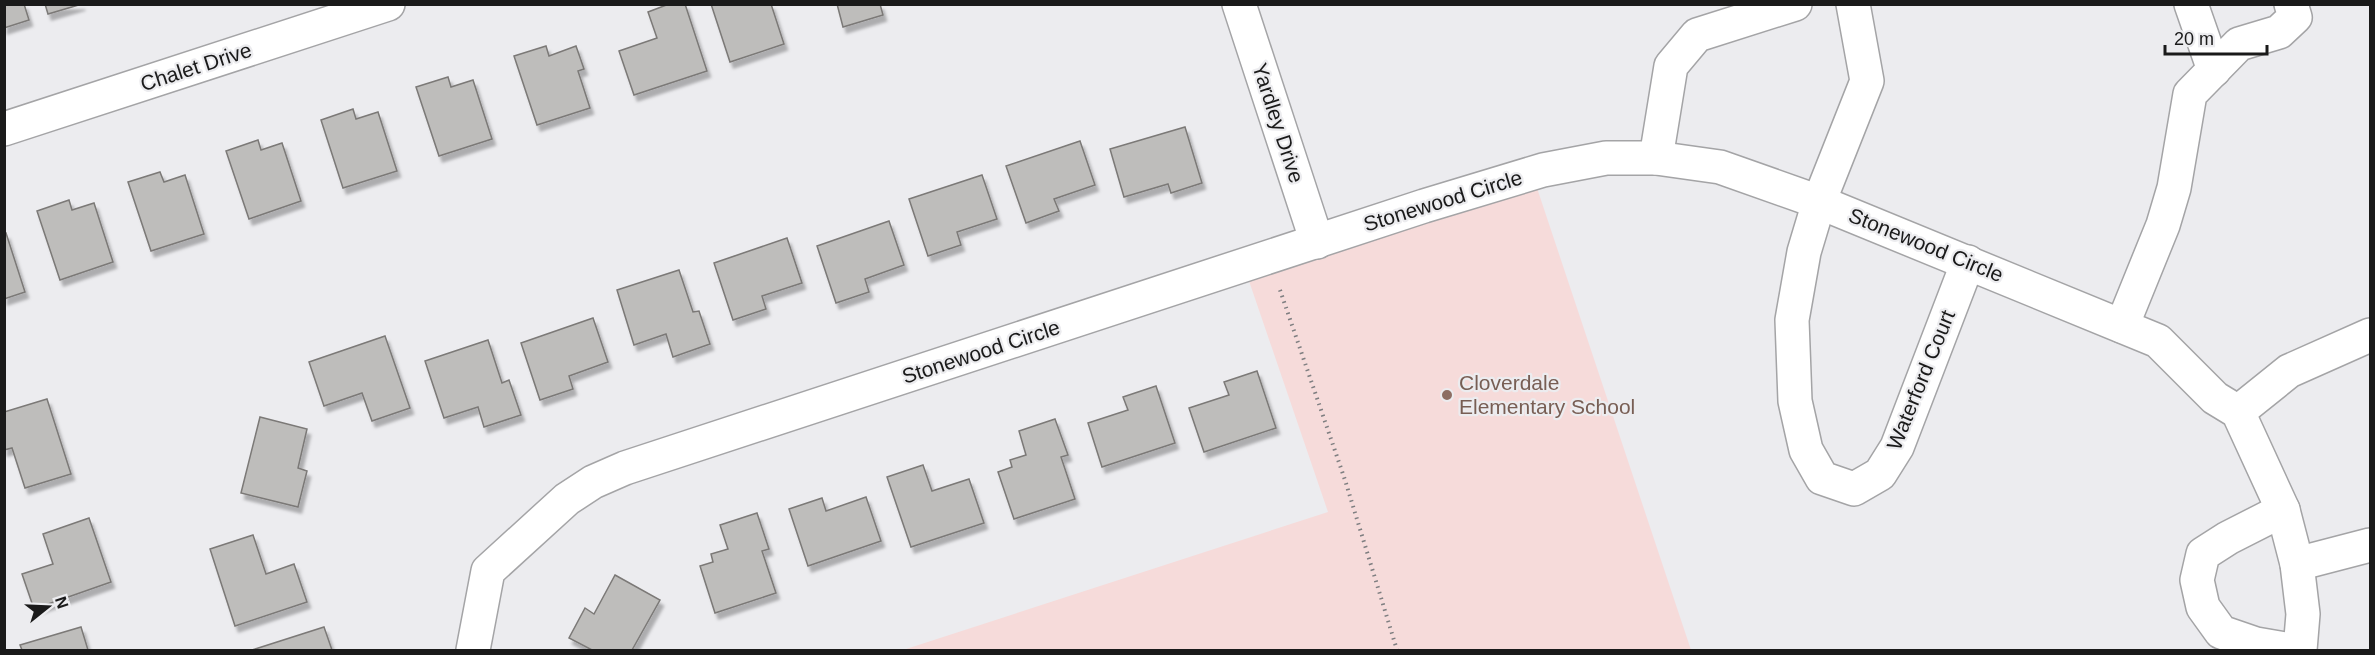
<svg xmlns="http://www.w3.org/2000/svg" width="2375" height="655" font-family="Helvetica,sans-serif">
<style>
.education{fill:#f6dbda}
.building{fill:#bebdbb;stroke:#7b7977;stroke-width:1.5;filter:url(#shadow)}
.lines{fill:none;stroke-linecap:round;stroke-linejoin:round}
.minor-casing{stroke:#a4a4a6;stroke-width:36}
.path{stroke:#7e7e80;stroke-width:4;stroke-dasharray:1.5 4.5;stroke-linecap:butt}
.minor{stroke:#fff;stroke-width:33}
.education-dot{fill:#8d6e63;stroke:#ececef;stroke-width:2}
.labels{text-anchor:middle;stroke-width:4.5;stroke-linejoin:round;paint-order:stroke}
.street-label{font-size:21px;fill:#1a1a1a;stroke:#ececef}
.education-label{font-size:21px;fill:#785e54;stroke:#ececef;text-anchor:start}
</style>
<defs>
<filter id="shadow"><feDropShadow dx="3.5" dy="6" stdDeviation="1.5" flood-color="#0004"/></filter>
</defs>
<rect width="100%" height="100%" fill="#ececef"/>
<polygon class="education" points="1536,185 1691,650 903,650 1328,512 1248,278"/>
<g class="building">
<polygon points="4,4 24,4 29,20 4,28"/>
<polygon points="45,4 82,4 48,14"/>
<polygon points="669,4 685,4 707,71 634,95 619,51 657,38 648,12"/>
<polygon points="711,4 771,4 784,44 730,62"/>
<polygon points="837,4 880,4 883,15 843,27"/>
<polygon points="546,46 549,56 576,46 584,69 578,71 590,108 537,125 514,56"/>
<polygon points="448,77 451,87 473,80 492,139 439,156 416,87"/>
<polygon points="353,109 356,119 378,112 397,171 343,188 321,120"/>
<polygon points="1185,127 1202,183 1171,193 1168,184 1124,197 1110,149"/>
<polygon points="258,140 261,150 282,143 301,201 249,219 226,151"/>
<polygon points="1080,141 1095,185 1054,199 1059,211 1026,223 1006,166"/>
<polygon points="160,172 164,182 185,175 204,234 151,251 128,182"/>
<polygon points="982,175 997,219 957,232 961,245 928,256 909,199"/>
<polygon points="69,200 72,210 94,203 113,262 60,280 37,211"/>
<polygon points="889,221 904,265 865,279 869,292 836,303 817,246"/>
<polygon points="6,233 25,292 4,299 4,234"/>
<polygon points="787,238 802,283 762,296 766,309 733,320 714,263"/>
<polygon points="679,270 693,312 699,311 710,344 673,357 666,334 634,345 617,290"/>
<polygon points="593,318 608,362 569,376 573,389 540,400 521,343"/>
<polygon points="385,336 410,408 372,421 362,393 324,406 309,362"/>
<polygon points="488,340 502,383 509,380 521,415 484,427 478,407 444,418 425,361"/>
<polygon points="1257,371 1276,428 1204,452 1189,408 1229,395 1224,382"/>
<polygon points="1156,386 1175,443 1102,467 1088,423 1128,410 1123,397"/>
<polygon points="47,399 71,474 25,488 12,448 4,450 4,412"/>
<polygon points="260,417 307,429 298,468 307,471 298,507 241,493"/>
<polygon points="1055,419 1068,455 1061,457 1075,499 1014,519 998,472 1012,467 1010,460 1026,455 1019,431"/>
<polygon points="923,465 932,491 969,479 984,523 911,547 887,477"/>
<polygon points="866,497 881,541 808,566 789,509 822,498 826,511"/>
<polygon points="757,513 769,549 762,551 776,593 715,613 700,566 713,562 711,554 728,549 720,525"/>
<polygon points="89,518 111,582 34,609 22,574 53,564 43,534"/>
<polygon points="253,535 266,574 294,564 307,602 235,626 210,549"/>
<polygon points="615,575 660,600 632,650 592,650 569,638 585,608 594,614"/>
<polygon points="81,627 88,650 22,650 20,645"/>
<polygon points="324,627 332,650 252,650"/>
</g>
<g class="lines">
<defs>
<g id="minor">
<polyline points="1239,4 1317,242"/>
<polyline points="1853,4 1867,81 1819,202 1804,252 1792,320 1795,401 1806,450 1822,478 1854,489 1880,474 1897,447 1968,262"/>
<polyline points="2191,4 2214,70"/>
<polyline points="4,129 388,4"/>
<polyline points="1656,158 1671,66 1697,35 1795,4"/>
<polyline points="2122,326 2163,225 2174,188 2190,94 2239,44 2279,32 2295,17 2291,4"/>
<polyline points="2238,412 2289,371 2370,335"/>
<polyline points="2283,510 2228,538 2203,554 2197,580 2203,607 2221,632 2256,644 2291,650"/>
<polyline points="2297,564 2370,545"/>
<polyline points="473,650 488,571 567,499 593,482 625,468 1424,206 1543,170 1606,158 1656,158 1720,167 1819,202 2158,341 2215,398 2238,412 2283,510 2297,564 2303,614 2300,650"/>
</g>
</defs>
<use href="#minor" class="minor-casing"/>
<polyline class="path" points="1280,290 1345,480 1397,650"/>
<use href="#minor" class="minor"/>
</g>
<circle class="education-dot" cx="1447" cy="395" r="6"/>
<g class="labels">
<g class="street-label">
<text transform="translate(196 67) rotate(-18)" y="7">Chalet Drive</text>
<text transform="translate(1278 123) rotate(72)" y="7">Yardley Drive</text>
<text transform="translate(1443 201) rotate(-17)" y="7">Stonewood Circle</text>
<text transform="translate(1926 245) rotate(22)" y="7">Stonewood Circle</text>
<text transform="translate(981 352) rotate(-18)" y="7">Stonewood Circle</text>
<text transform="translate(1921 380) rotate(-68)" y="7">Waterford Court</text>
</g>
<g class="education-label">
<text x="1459" y="390">Cloverdale<tspan x="1459" dy="24">Elementary School</tspan></text>
</g>
</g>
<rect width="2375" height="655" fill="none" stroke="#1a1a1a" stroke-width="12"/>
<g transform="translate(48 607) rotate(72)" stroke="#ececef" stroke-width="4.5" paint-order="stroke">
<path d="M0-4.5L10 22L0 15L-10 22Z" fill="#1a1a1a"/>
<text y="-9" font-size="16" font-weight="bold" text-anchor="middle" fill="#1a1a1a">N</text>
</g>
<path d="M2165 45v9h102v-9" fill="none" stroke="#1a1a1a" stroke-width="3"/>
<text x="2174" y="45" font-size="18" fill="#1a1a1a" stroke="#ececef" stroke-width="4.5" paint-order="stroke">20 m</text>
</svg>
